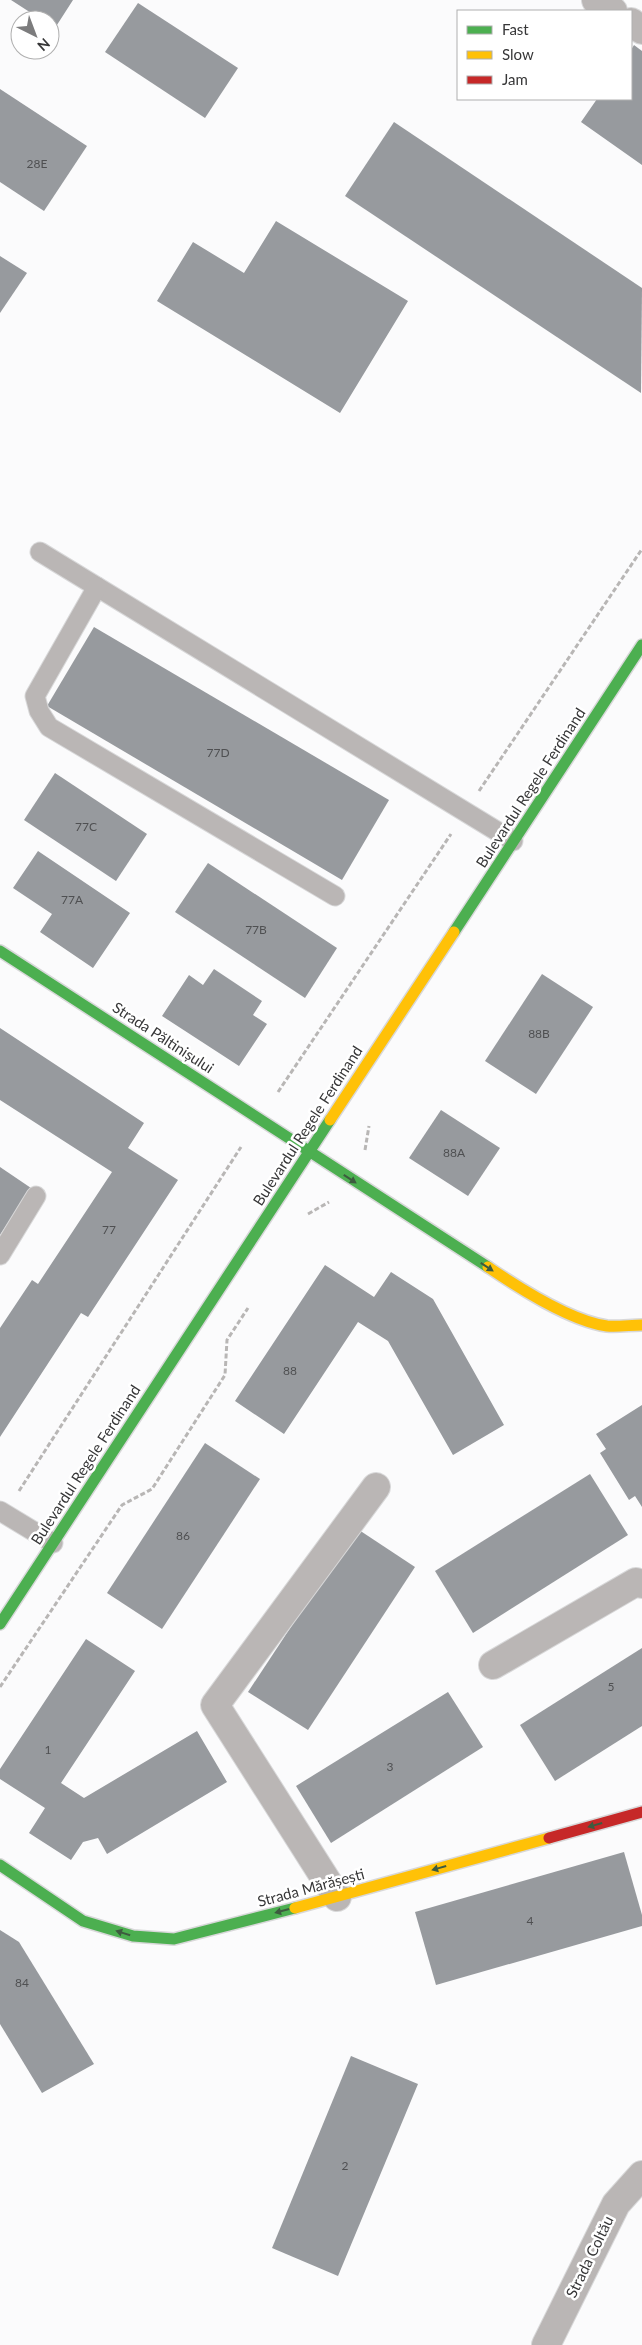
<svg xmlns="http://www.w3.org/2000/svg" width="642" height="2345" font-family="Lato,sans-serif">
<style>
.building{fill:#979a9e}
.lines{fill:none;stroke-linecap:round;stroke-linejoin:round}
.lane-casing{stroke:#d8d8d9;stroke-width:21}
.street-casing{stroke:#d8d8d9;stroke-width:30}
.fast-casing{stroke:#d8d8d9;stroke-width:14}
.slow-casing{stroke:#d8d8d9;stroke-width:14}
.jam-casing{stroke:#d8d8d9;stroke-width:14}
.path{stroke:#b8b6b5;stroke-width:3;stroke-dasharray:5 2.5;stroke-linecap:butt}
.lane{stroke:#bab6b5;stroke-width:19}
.street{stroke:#bab6b5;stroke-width:28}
.fast{stroke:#4caf50;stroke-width:11}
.slow{stroke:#ffc107;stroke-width:11}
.jam{stroke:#c62828;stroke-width:11}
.oneway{fill:#3d5b3f}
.labels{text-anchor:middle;stroke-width:5;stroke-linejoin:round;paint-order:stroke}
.number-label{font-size:12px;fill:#4f5052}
.street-label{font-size:15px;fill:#373738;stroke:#fff}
</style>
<rect width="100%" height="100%" fill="#fbfbfc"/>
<g class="building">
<polygon points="11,0 73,0 55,28 50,25 50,20 42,20"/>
<polygon points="138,3 238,68 205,118 105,52"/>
<polygon points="634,45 642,51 642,165 581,122 597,99 631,99 631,50"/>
<polygon points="0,89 87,146 44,211 0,182"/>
<polygon points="394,122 642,288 641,393 345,196"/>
<polygon points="276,221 408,301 340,413 157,301 193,242 244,273"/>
<polygon points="0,256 27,273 0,313"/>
<polygon points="94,627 389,800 342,880 47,706"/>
<polygon points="55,773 147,834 116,881 24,820"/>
<polygon points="38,851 130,913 93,968 40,932 52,914 13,888"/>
<polygon points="208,863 337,948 305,998 175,912"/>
<polygon points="214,969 262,1001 253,1015 267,1024 239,1066 162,1016 189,975 203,985"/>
<polygon points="542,974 593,1007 536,1094 485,1061"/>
<polygon points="0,1028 144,1123 128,1148 178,1180 88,1317 81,1313 0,1437 0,1328 32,1280 38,1284 112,1172 0,1100"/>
<polygon points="441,1110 500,1148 468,1196 409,1158"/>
<polygon points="0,1167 31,1188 0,1235"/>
<polygon points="325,1265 374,1297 391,1272 433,1299 504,1425 453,1455 388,1341 358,1322 284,1434 235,1401"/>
<polygon points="642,1405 642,1507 635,1496 629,1500 600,1453 606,1449 596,1434"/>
<polygon points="205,1443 260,1479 162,1629 107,1593"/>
<polygon points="590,1474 628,1535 473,1633 435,1571"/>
<polygon points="356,1528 415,1567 308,1730 248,1692"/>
<polygon points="86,1639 135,1671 61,1783 84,1798 197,1731 227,1782 107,1854 98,1838 83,1842 71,1860 29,1833 45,1808 0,1779 0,1769"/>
<polygon points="642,1648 642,1726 555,1781 520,1725"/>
<polygon points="448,1692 483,1747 331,1843 296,1786"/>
<polygon points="624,1852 642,1915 642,1926 436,1985 415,1912"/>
<polygon points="0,1930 19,1942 94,2064 42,2093 0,2024"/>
<polygon points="351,2056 418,2084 338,2276 272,2248"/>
</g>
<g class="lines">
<defs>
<g id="lane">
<polyline points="40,552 513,841"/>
<polyline points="97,587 35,696 39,711 49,727 335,896"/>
<polyline points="0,1255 36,1196"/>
<polyline points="0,1511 53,1543"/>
</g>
<g id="street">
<polyline points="596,0 613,11"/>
<polyline points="631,22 642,30"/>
<polyline points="493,1665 636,1582 642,1584"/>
<polyline points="337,1897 215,1705 376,1487"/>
<polyline points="546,2345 616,2204 642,2175"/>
</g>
<g id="fast">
<polyline points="454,932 642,645"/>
<polyline points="0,951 488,1267"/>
<polyline points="0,1624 330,1120"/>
<polyline points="0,1865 83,1921 133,1936 174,1939 295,1908"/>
</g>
<g id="slow">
<polyline points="330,1120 454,932"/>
<path d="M488 1267C519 1288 570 1321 607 1326 618 1327 631 1325 642 1325"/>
<polyline points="295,1908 549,1838"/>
</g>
<polyline id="jam" points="549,1838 642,1812"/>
</defs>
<use href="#lane" class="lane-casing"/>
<use href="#street" class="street-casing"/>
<use href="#fast" class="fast-casing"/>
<use href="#slow" class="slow-casing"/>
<use href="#jam" class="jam-casing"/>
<g class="path">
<polyline points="479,791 642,549"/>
<polyline points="278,1092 451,834"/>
<polyline points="365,1150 369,1126"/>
<polyline points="308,1214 329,1202"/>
<polyline points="19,1491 241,1147"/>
<polyline points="0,1687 122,1505 152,1489 225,1375 227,1340 248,1308"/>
</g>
<use href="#lane" class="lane"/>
<use href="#street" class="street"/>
<use href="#fast" class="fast"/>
<use href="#slow" class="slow"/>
<use href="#jam" class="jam"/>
</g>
<defs><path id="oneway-solid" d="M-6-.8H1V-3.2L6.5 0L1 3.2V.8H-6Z" transform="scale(1.25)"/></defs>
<g class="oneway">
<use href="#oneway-solid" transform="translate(350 1179) rotate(33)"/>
<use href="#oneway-solid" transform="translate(487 1267) rotate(33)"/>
<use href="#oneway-solid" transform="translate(595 1825) rotate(164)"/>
<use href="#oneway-solid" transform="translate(439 1868) rotate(164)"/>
<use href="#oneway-solid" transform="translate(282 1911) rotate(165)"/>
<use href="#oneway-solid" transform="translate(123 1933) rotate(-163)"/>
</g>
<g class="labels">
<g class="number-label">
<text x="37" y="168">28E</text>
<text x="218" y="757">77D</text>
<text x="86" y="831">77C</text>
<text x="72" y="904">77A</text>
<text x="256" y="934">77B</text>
<text x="539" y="1038">88B</text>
<text x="454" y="1157">88A</text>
<text x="109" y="1234">77</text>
<text x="290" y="1375">88</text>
<text x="183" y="1540">86</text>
<text x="611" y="1691">5</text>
<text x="48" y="1754">1</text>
<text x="390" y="1771">3</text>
<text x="530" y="1925">4</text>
<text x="22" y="1987">84</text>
<text x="345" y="2170">2</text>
</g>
<g class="street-label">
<text transform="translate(531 788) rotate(-57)" y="5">Bulevardul Regele Ferdinand</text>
<text transform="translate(163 1038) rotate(33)" y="5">Strada Păltinișului</text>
<text transform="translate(308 1126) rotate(-57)" y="5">Bulevardul Regele Ferdinand</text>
<text transform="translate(86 1465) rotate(-57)" y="5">Bulevardul Regele Ferdinand</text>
<text transform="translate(311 1888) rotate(-15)" y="5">Strada Mărășești</text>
<text transform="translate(590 2257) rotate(-64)" y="5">Strada Coltău</text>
</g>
</g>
<rect x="457" y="10" width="175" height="90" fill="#ffffff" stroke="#afafaf"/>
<rect x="467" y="26" width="25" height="8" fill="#4caf50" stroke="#afafaf"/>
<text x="502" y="35" font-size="15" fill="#373738">Fast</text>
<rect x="467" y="51" width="25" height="8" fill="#ffc107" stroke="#afafaf"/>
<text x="502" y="60" font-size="15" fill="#373738">Slow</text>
<rect x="467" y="76" width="25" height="8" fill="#c62828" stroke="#afafaf"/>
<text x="502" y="85" font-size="15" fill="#373738">Jam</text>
<g transform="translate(35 35) rotate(138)"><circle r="24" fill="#ffffff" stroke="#afafaf"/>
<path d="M0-4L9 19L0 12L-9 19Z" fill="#7c7c7d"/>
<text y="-8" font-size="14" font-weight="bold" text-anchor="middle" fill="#373738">N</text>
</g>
</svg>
